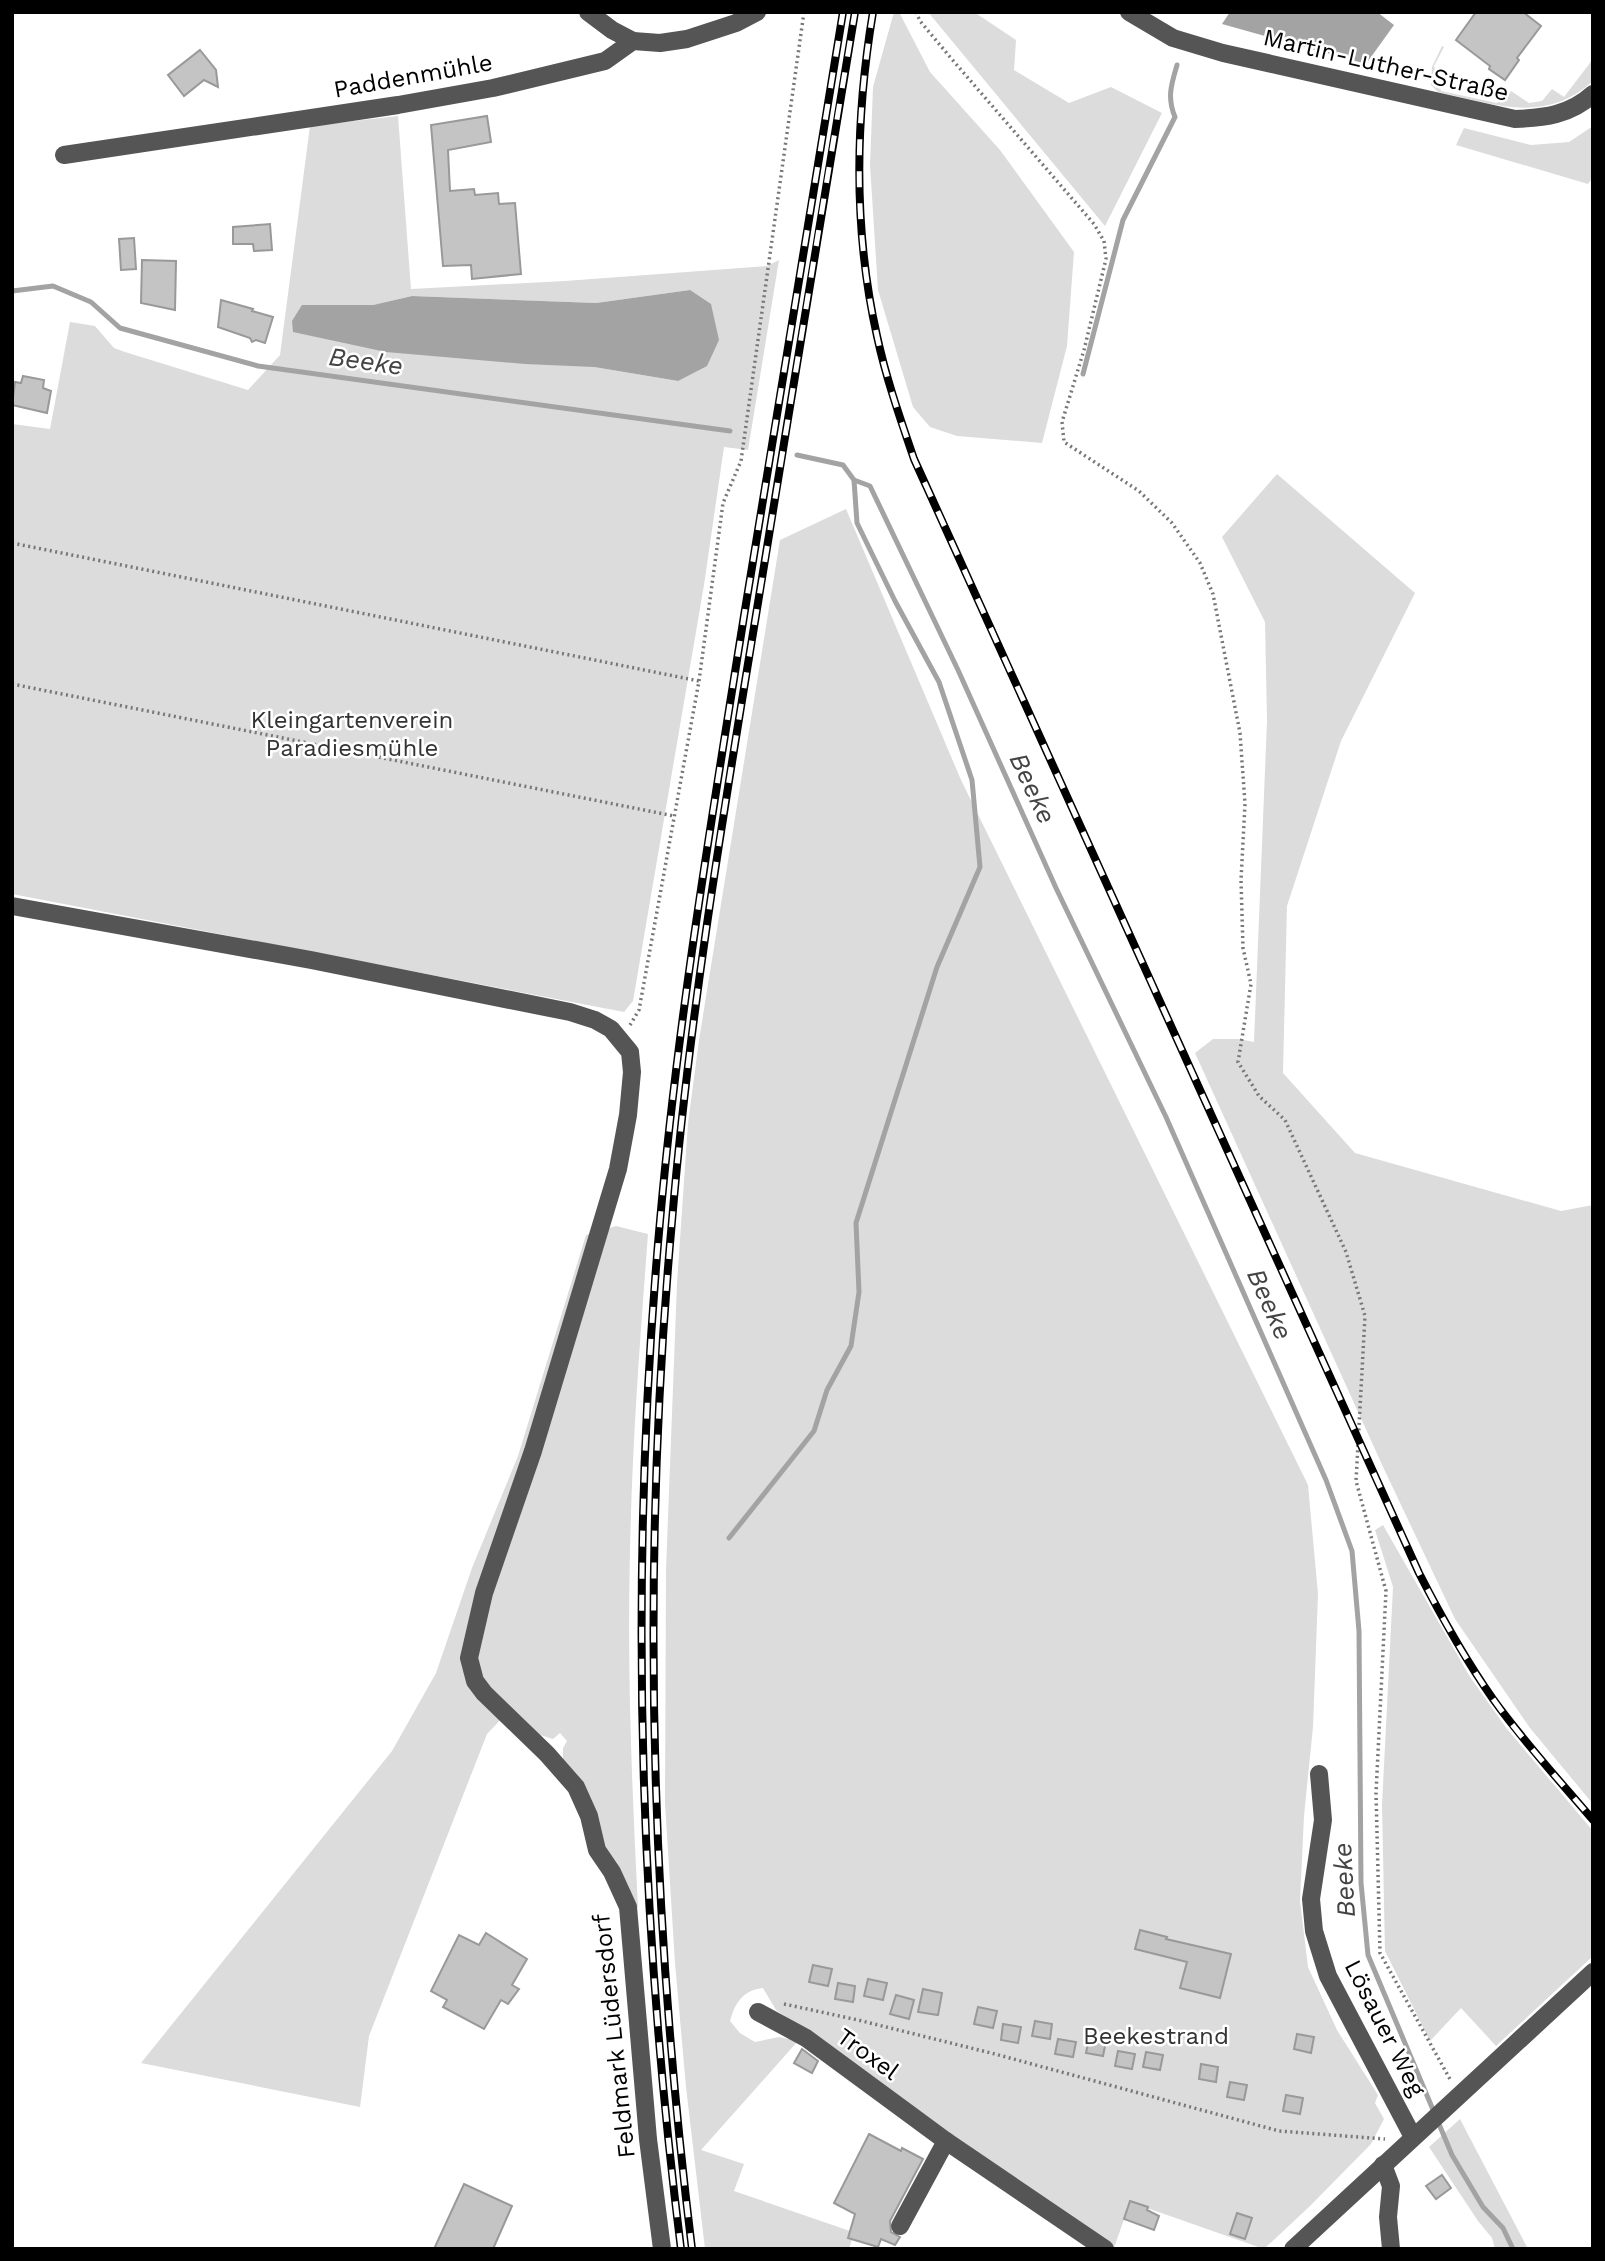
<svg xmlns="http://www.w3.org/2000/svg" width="1605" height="2261" font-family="'Work Sans',sans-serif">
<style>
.green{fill:#dcdcdc;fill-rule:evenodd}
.water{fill:#a3a3a3}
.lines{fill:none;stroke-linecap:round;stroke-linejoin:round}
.stream{stroke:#a3a3a3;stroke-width:5}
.building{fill:#c4c4c4;stroke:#999;stroke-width:2}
.path{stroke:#777;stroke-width:3.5;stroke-dasharray:2 3.5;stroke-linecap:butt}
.minor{stroke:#555;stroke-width:18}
.rail-casing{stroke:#000;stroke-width:8}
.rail{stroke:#fff;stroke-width:5;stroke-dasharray:16;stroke-linecap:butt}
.labels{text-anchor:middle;stroke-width:5;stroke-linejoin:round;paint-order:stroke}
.street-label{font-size:24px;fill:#000;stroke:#fff}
.park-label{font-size:24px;fill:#333;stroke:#fff}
.water-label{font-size:26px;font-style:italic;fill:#444;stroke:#fff}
</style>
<rect width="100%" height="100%" fill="#fff"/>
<g class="green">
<polygon points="894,12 899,12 930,72 1000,150 1074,252 1067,346 1042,443 957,436 930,427 913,407 878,290 870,165 873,87"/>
<polygon points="928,12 974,12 1016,40 1014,70 1069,103 1111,87 1162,113 1105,226"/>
<path d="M1442 46 1444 47 1434 66 1441 91 1497 103 1504 95 1507 97 1511 91 1529 103 1542 101 1552 89 1564 97 1593 59V81C1544 125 1495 104 1438 92L1431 85 1432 67Z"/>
<path d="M398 116 411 289 565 281 767 266 779 260 748 450 724 447 704 585 633 1001 624 1012 12 894V424L50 429 70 322 95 326 114 348 125 352 248 390 280 355 310 126ZM690 290 678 381 594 367 302 305H373L412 296 596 303Z"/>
<polygon points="1593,126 1593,177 1588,184 1456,145 1464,128 1531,145 1569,142"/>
<polygon points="1277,474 1415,593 1341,741 1287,906 1283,1073 1355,1153 1561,1211 1593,1205 1593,1804 1530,1728 1455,1619 1384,1469 1195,1053 1213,1039 1239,1039 1254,1042 1267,721 1265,622 1222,537"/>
<path d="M846 509 961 780 1308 1485 1318 1594 1313 1727 1304 1816 1300 1901 1308 1967 1337 2030 1378 2095 1375 2103 1384 2119 1371 2144 1310 2206 1264 2249 1130 2202 1114 2248 776 2010 763 1988C743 1990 735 2003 730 2021L740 2033 755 2042 779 2037 798 2041 701 2150 744 2164 734 2191 850 2231 848 2238 852 2239 849 2249H705L686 2087 675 1963 665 1803 666 1570 677 1283 688 1123 699 1040 780 540Z"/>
<path d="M616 1226 648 1234C640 1340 632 1446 630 1552 627 1671 632 1790 638 1908L604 1850 563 1761V1748L567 1741 560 1733 553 1739 537 1734 509 1711 487 1734 369 2036 360 2107 141 2063 392 1751 436 1673 472 1568 518 1456 586 1235Z"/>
<polygon points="1383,1525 1470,1677 1507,1729 1593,1831 1593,1956 1496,2046 1461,2008 1430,2041 1385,1951 1382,1805 1393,1587 1375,1530"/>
<polygon points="1460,2119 1528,2249 1495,2249 1492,2238 1478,2221 1429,2147"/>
</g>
<g class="water">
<polygon points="1230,12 1377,12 1394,25 1366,64 1222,24"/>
<polygon points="690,290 711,304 719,340 707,366 678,381 594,367 525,364 386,352 293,332 292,321 302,305 373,305 412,296 596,303"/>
</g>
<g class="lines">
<g class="stream">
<polyline points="12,291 53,286 91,302 120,328 258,366 730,431"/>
<path d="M1083 374 1123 220 1175 117C1167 98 1171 85 1177 65"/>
<polyline points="797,455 843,465 854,480 870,486 958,670 1056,888 1166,1117 1326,1480 1352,1551 1359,1631 1361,1883 1368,1955 1452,2155 1483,2207 1503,2228 1513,2249"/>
<polyline points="729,1538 814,1431 827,1390 851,1346 859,1292 856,1223 937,967 980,867 972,780 939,682 895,601 857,523 854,480"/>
</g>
</g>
<g class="building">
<polygon points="1476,12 1523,12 1541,26 1517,58 1519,60 1505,80 1489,69 1490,66 1456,40"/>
<polygon points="200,50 216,70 218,87 204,80 184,96 168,75"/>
<polygon points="487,116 491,142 448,150 450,191 474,189 475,195 498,193 499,204 515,203 521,274 472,279 471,265 443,266 431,125"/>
<polygon points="270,224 272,250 254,251 253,244 233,244 233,227"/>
<polygon points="134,238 136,269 121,270 119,239"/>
<polygon points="142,260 176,261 175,310 141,303"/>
<polygon points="221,300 253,309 252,311 273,317 265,343 256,340 252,342 250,338 218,327"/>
<polygon points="23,376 44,380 43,388 51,391 47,413 12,405 15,382 21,383"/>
<polygon points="1140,1930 1167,1937 1166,1939 1231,1954 1220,1998 1180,1988 1187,1962 1135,1949"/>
<polygon points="486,1933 527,1959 512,1985 519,1989 508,2004 501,2000 484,2029 443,2007 447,2000 431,1991 459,1935 479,1945"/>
<polygon points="813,1965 832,1969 828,1986 809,1982"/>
<polygon points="868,1979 887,1983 883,2000 864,1996"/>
<polygon points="838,1983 855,1986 853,2002 835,1999"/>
<polygon points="923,1989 942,1993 938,2015 918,2012"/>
<polygon points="896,1995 914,2000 909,2019 890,2014"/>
<polygon points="978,2007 997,2011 993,2028 974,2024"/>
<polygon points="1035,2021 1052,2024 1050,2039 1032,2036"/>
<polygon points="1003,2024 1021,2027 1018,2043 1001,2040"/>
<polygon points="1297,2034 1314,2037 1311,2053 1294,2049"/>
<polygon points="1089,2038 1106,2041 1103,2056 1086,2053"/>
<polygon points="1058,2039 1076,2042 1073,2057 1055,2054"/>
<polygon points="802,2049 818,2061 812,2073 794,2063"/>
<polygon points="1118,2051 1135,2054 1132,2069 1115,2066"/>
<polygon points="1146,2052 1163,2055 1160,2070 1143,2067"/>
<polygon points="1201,2064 1218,2067 1216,2082 1199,2079"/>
<polygon points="1230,2082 1247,2085 1244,2100 1227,2097"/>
<polygon points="1286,2095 1303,2098 1300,2114 1283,2111"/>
<polygon points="869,2134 901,2151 902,2148 923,2159 890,2221 891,2232 900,2237 895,2245 881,2239 878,2247 848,2238 855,2214 834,2203"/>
<polygon points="1442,2175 1451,2188 1436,2199 1426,2186"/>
<polygon points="464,2184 512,2206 493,2249 434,2249"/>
<polygon points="1130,2201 1148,2207 1147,2210 1159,2216 1154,2230 1124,2219"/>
<polygon points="1237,2213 1252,2218 1245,2239 1230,2234"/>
</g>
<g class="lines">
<g class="path">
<polyline points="916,12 920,21 950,57 1094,224 1104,241 1106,259 1084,350 1062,422 1064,442 1139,491 1172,523 1200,563 1213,594 1240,733 1245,804 1241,880 1243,948 1251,984 1238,1062 1259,1096 1285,1120 1346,1252 1365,1316 1356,1481 1386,1591 1376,1793 1380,1953 1451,2081"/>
<polyline points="12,543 699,681"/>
<polyline points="12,684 674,816"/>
<polyline points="630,1025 639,1010 699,681 723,503 741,461 804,12"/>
<polyline points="784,2004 858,2020 995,2054 1279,2131 1385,2139"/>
</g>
<g class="minor">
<polyline points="588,12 612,30 633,41"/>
<path d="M1129 12 1173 38 1223 53 1515 119C1544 118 1570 115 1593 94"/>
<polyline points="64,155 398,105 493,88 605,61 633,41 660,43 687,39 736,23 757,12"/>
<polyline points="12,906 311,960 570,1012 595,1020 611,1029 630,1052 632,1072 628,1115 618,1169 533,1451 484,1593 469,1658 475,1681 484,1693 547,1754 576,1787 589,1816 597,1850 612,1872 628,1907 648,2139 662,2249"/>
<polyline points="1319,1774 1323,1820 1311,1899 1314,1931 1328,1976 1413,2137"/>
<polyline points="758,2012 806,2038 946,2141 1105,2249"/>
<polyline points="1383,2165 1391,2186 1388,2217 1391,2249"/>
<polyline points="900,2226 946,2141"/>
<polyline points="1293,2249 1593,1972"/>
</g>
<defs>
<g id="rail">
<path d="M873 12C855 120 853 229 877 336 886 378 900 418 914 459L1419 1573C1441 1616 1465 1659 1493 1699 1523 1741 1559 1780 1593 1820"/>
<path d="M681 2249C638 1908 629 1563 660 1221 678 1018 712 817 744 616 777 414 810 213 843 12"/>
<path d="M692 2249C650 1908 641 1563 672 1221 689 1018 723 816 756 615 789 414 821 213 855 12"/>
</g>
</defs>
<use href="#rail" class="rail-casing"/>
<use href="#rail" class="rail"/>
</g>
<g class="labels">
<g class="street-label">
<text transform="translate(1386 65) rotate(13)" y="8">Martin-Luther-Straße</text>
<text transform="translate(413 76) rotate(-10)" y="8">Paddenmühle</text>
<text transform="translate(1385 2028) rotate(63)" y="8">Lösauer Weg</text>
<text transform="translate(614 2036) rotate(-96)" y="8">Feldmark Lüdersdorf</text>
<text transform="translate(868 2054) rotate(36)" y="8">Troxel</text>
</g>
<g class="park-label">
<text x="352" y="728">Kleingartenverein<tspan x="352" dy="28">Paradiesmühle</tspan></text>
<text x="1156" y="2044">Beekestrand</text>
</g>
<g class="water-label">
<text transform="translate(366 361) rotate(8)" y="9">Beeke</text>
<text transform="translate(1033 788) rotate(65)" y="9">Beeke</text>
<text transform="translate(1270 1304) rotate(66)" y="9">Beeke</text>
<text transform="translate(1344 1880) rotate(-93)" y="9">Beeke</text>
</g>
</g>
<rect width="1605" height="2261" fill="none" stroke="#000000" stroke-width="28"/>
</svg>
